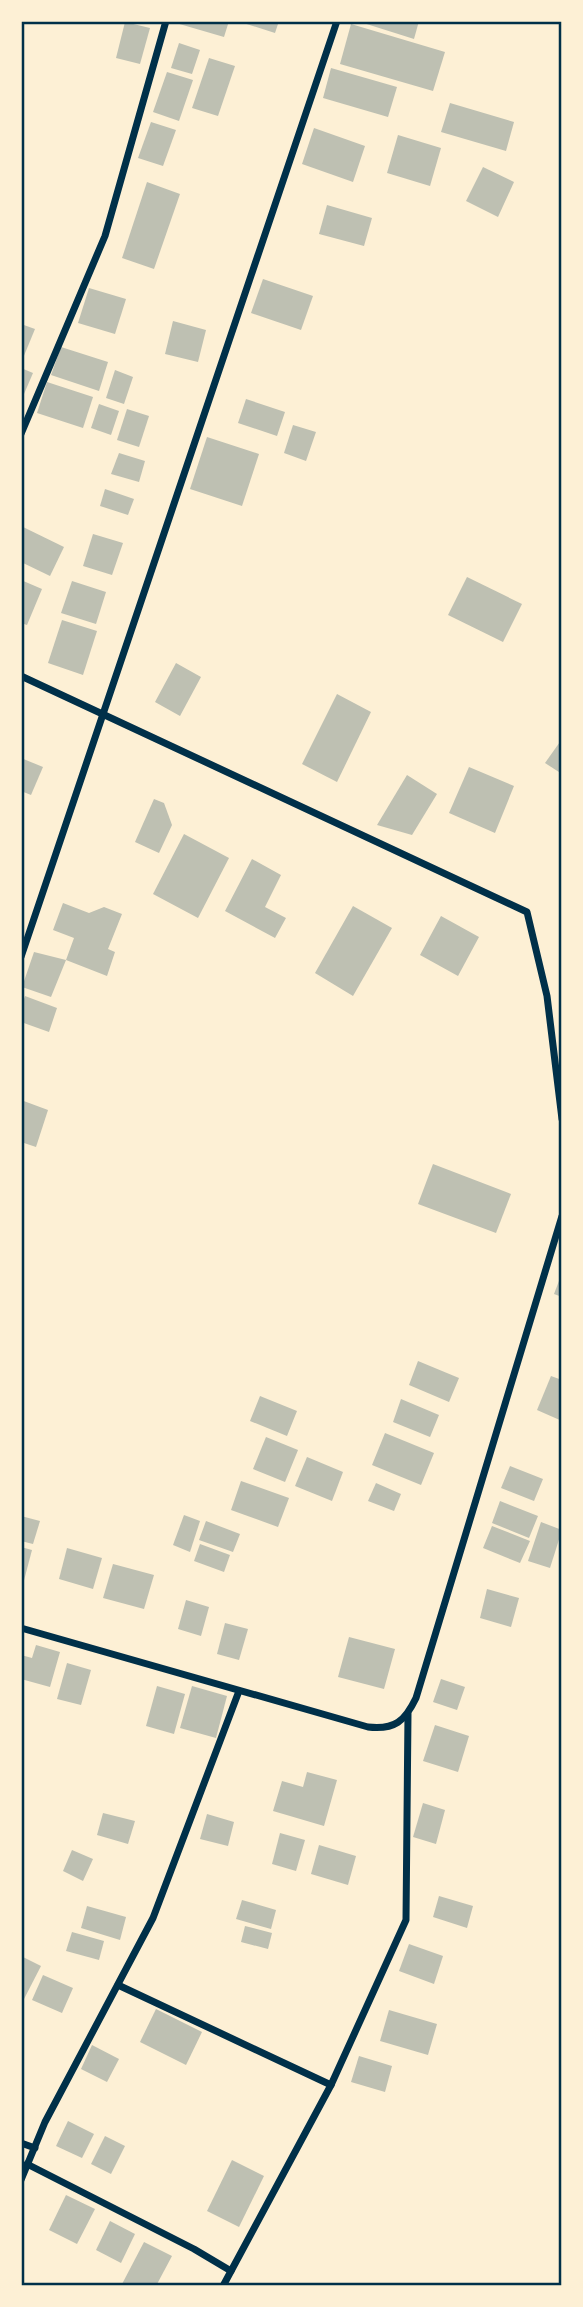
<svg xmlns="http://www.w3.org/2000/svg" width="583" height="2307" font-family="'Noto Sans',sans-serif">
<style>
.building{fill:#bec0b2}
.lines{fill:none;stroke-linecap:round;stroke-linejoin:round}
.minor{stroke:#003049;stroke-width:7}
.neatline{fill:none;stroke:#003049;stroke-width:2.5}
</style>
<rect width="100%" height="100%" fill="#fdf0d5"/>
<g class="building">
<polygon points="176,21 229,21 224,37 176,23"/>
<polygon points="237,21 279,21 275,33"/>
<polygon points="357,21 419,21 414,39"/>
<polygon points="125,22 150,28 140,64 116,58"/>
<polygon points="351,24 445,52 433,91 340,64"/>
<polygon points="179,43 200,50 192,74 171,68"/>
<polygon points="209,58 235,66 218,116 192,108"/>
<polygon points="331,68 397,87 388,117 323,98"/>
<polygon points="167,72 193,80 179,121 153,112"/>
<polygon points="450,103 514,122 506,151 441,132"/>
<polygon points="151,122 176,130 163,166 138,158"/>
<polygon points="314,128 365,146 353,182 302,164"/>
<polygon points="398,135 441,148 430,186 387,173"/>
<polygon points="483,167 514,182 498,217 466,201"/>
<polygon points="147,182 180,194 154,269 122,258"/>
<polygon points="327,205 372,218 364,246 319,234"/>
<polygon points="263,279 313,296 301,330 251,313"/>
<polygon points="89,288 126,299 115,334 78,323"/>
<polygon points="173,321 206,330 198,362 165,354"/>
<polygon points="21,324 35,329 21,363"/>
<polygon points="61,347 108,362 99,391 51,375"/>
<polygon points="21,368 33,373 21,401"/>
<polygon points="115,370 133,377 124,404 106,398"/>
<polygon points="47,382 93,397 83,428 37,413"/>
<polygon points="246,399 285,412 277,436 238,423"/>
<polygon points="99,404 119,411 111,435 91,428"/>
<polygon points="127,409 149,416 139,447 117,440"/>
<polygon points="293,425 316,432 306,461 284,453"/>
<polygon points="207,437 259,454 242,506 190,489"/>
<polygon points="119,453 145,461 139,482 111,474"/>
<polygon points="105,489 134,499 128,515 100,506"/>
<polygon points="21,526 64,547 50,576 21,562"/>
<polygon points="93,534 123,543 112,575 83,566"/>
<polygon points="467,577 522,604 503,642 448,615"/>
<polygon points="21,580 42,589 27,625 21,623"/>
<polygon points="72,581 106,592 96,624 61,613"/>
<polygon points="62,620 97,631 83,675 48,663"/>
<polygon points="176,663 201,677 180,716 155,702"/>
<polygon points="337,694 371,712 337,782 302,764"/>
<polygon points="562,739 562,774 545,763"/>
<polygon points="21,758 43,767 31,795 21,791"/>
<polygon points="469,767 514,786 495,833 449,813"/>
<polygon points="407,775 437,794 412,835 377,825"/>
<polygon points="154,799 164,803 172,825 159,853 135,842"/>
<polygon points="184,834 229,858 198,918 153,894"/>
<polygon points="252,859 281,875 265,907 286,918 275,938 225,911"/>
<polygon points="63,903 89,913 104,907 122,914 108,949 115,952 107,976 66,960 74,938 53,930"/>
<polygon points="353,906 392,928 353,996 315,973"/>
<polygon points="441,916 479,937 458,976 420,955"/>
<polygon points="34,952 66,960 51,997 22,987"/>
<polygon points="25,996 57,1008 49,1032 21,1022 21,1008"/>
<polygon points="21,1100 48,1110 36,1147 21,1142"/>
<polygon points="433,1164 511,1194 496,1233 418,1204"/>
<polygon points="562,1273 562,1297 554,1294"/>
<polygon points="418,1361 459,1378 449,1402 409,1385"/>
<polygon points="551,1376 562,1380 562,1421 537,1410"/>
<polygon points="260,1396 297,1411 287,1436 250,1421"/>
<polygon points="401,1399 439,1415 430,1437 393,1422"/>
<polygon points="385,1433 434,1453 421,1485 372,1465"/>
<polygon points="266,1437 298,1450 285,1482 253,1469"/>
<polygon points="307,1457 343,1472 332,1501 295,1486"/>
<polygon points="510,1466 543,1479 534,1501 501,1488"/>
<polygon points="241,1481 289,1498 278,1527 231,1510"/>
<polygon points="376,1483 401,1494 394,1511 368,1501"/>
<polygon points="500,1501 538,1516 529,1538 492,1523"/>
<polygon points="184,1515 200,1521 190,1552 173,1545"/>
<polygon points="21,1516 40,1521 33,1544 21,1541"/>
<polygon points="206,1521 240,1534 233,1552 199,1540"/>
<polygon points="541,1522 562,1530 550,1568 528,1561"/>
<polygon points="492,1526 530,1541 520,1563 483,1548"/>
<polygon points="200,1544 230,1555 224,1572 194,1561"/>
<polygon points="21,1547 32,1550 22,1588 21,1588"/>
<polygon points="67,1548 102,1558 93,1589 59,1579"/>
<polygon points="113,1564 154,1575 144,1609 103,1598"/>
<polygon points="487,1589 519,1598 511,1627 480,1618"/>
<polygon points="186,1600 209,1607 201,1636 178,1629"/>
<polygon points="225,1623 248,1629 239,1660 217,1654"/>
<polygon points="349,1637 395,1649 384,1689 338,1677"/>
<polygon points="36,1645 60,1652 50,1687 21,1679 21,1655 32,1658"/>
<polygon points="67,1663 91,1670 81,1705 57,1699"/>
<polygon points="441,1679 465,1687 457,1710 433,1702"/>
<polygon points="157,1686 185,1694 174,1734 146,1726"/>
<polygon points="192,1686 227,1696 216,1738 180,1728"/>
<polygon points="435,1725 469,1736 458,1772 423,1761"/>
<polygon points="307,1772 337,1780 324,1826 273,1811 282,1781 303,1787"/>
<polygon points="423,1803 445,1810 436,1844 413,1837"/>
<polygon points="103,1813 135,1821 128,1844 97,1835"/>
<polygon points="207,1814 234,1822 228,1846 200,1839"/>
<polygon points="280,1833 305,1840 296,1871 272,1864"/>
<polygon points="319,1845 356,1856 348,1885 311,1874"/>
<polygon points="72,1850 93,1859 83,1881 63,1871"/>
<polygon points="439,1896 473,1906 467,1928 433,1917"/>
<polygon points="242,1900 276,1910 271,1929 236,1919"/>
<polygon points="87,1906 126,1917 120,1940 81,1928"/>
<polygon points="245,1926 272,1933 268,1949 241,1942"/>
<polygon points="72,1932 104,1941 99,1960 66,1951"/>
<polygon points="409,1944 443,1956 434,1984 399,1971"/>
<polygon points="21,1956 41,1966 23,2001 21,2000"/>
<polygon points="43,1975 73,1988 62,2013 32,2000"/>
<polygon points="156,2009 202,2032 186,2065 140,2042"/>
<polygon points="389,2010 437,2024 428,2055 380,2041"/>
<polygon points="92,2045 119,2059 107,2082 81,2069"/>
<polygon points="359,2056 392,2066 385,2092 351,2082"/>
<polygon points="68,2121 94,2134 82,2158 56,2146"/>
<polygon points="105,2136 125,2146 111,2174 91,2164"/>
<polygon points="232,2160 264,2176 239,2227 207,2211"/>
<polygon points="66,2195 95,2209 77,2244 49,2230"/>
<polygon points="110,2221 135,2234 121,2263 96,2250"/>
<polygon points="144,2242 172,2256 156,2286 121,2286"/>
</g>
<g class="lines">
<g class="minor">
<polyline points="21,434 105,236 166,21"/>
<polyline points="21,676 527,912 547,996 562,1119"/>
<polyline points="21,957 337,21"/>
<path d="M21 1628 368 1727C395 1730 405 1721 416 1698L562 1216"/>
<polyline points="118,1985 331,2085"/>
<polyline points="21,2143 35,2148"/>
<polyline points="27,2164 194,2249 231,2271"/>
<polyline points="21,2180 45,2122 153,1918 239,1691"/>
<polyline points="223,2286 331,2085 406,1920 408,1714"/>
</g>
</g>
<rect width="583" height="2307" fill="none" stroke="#fdf0d5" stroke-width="46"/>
<rect x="23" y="23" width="537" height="2261" class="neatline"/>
</svg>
